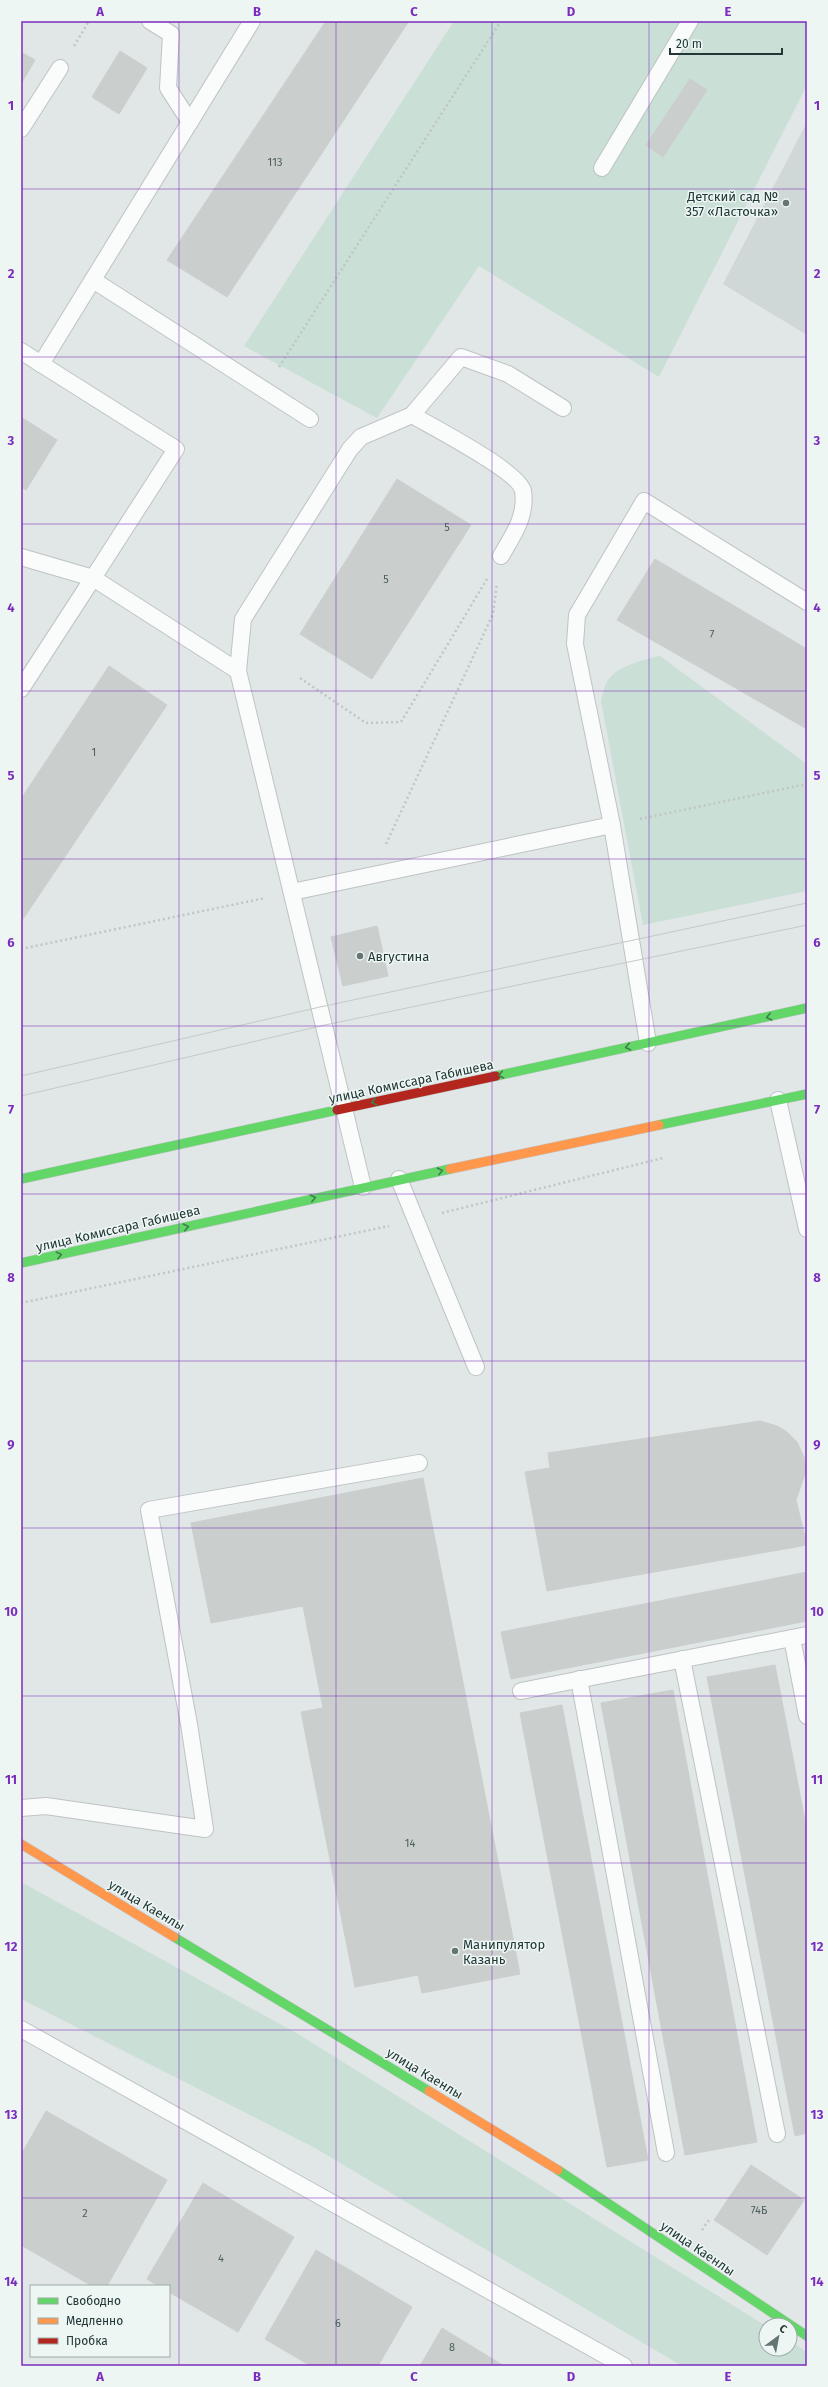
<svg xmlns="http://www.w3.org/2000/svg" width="828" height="2387" font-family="'Fira Sans',sans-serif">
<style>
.built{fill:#cfd8d6}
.green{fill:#cadfd6}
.building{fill:#cacfce;stroke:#cacfce}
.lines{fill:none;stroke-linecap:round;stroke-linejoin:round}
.lane-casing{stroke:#bec3c3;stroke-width:18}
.fast-casing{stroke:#bdc4c3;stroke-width:10}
.slow-casing{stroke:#bdc4c3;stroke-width:10}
.jam-casing{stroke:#bdc4c3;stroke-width:10}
.path{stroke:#bfc6c6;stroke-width:2.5;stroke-dasharray:2 3;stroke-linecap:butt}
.lane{stroke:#fafbfb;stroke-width:16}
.fast{stroke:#63d668;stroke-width:9}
.slow{stroke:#ff974d;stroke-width:9}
.jam{stroke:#b3261e;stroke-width:9}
.tram{stroke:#c5c9c9;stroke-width:1}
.oneway{stroke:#3f7f4d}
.grid{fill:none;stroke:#7b2cbf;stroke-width:1;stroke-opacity:0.55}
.poi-dot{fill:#647574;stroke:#eef6f4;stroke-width:1.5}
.labels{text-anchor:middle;stroke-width:3;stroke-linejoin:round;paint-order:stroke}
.number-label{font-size:11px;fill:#4c5e5e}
.poi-label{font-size:13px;fill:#213837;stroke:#eef6f4;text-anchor:start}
.street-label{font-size:13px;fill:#213837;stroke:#eef6f4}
.neatline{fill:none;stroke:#7b2cbf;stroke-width:1.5}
.grid-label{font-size:13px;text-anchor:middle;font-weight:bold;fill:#7b2cbf}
</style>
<rect width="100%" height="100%" fill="#e1e6e6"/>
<polygon class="built" points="807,122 807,335 723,284"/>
<g class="green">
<polygon points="454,21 807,21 807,85 659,377 479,266 377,418 244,346"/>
<path d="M660 656 807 764V891L643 925 601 701C603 695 604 687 607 682 614 667 645 659 660 656Z"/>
<polygon points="21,1882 298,2034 766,2326 766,2349 790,2349 790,2341 807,2352 807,2366 682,2366 315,2148 21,1999"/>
</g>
<g class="building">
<polygon points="326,21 409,21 227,297 167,260"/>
<polygon points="120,51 147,68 119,114 92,97"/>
<polygon points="21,52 35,60 21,84"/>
<polygon points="690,79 707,90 663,157 646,145"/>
<polygon points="21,417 57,440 26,490 21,487"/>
<polygon points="397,479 471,525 372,679 300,634"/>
<polygon points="655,559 807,649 807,729 617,620"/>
<polygon points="109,666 167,705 21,922 21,799"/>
<polygon points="377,926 388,976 343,986 331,937"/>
<polygon points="760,1421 777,1426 787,1432 797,1442 804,1457 806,1471 796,1500 807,1545 547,1591 525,1472 550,1468 548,1453"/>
<polygon points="423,1478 520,1974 422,1993 418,1975 355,1987 301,1712 323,1708 303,1606 211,1623 191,1523"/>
<polygon points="807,1572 807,1621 511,1679 501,1632"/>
<polygon points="775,1665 807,1831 807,2133 795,2136 707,1677"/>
<polygon points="673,1690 757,2142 685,2155 601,1703"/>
<polygon points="562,1705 648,2160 607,2167 520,1713"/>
<polygon points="46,2111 167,2180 107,2286 92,2286 21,2245 21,2155"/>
<polygon points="751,2165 804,2200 767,2255 714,2220"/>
<polygon points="203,2183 294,2237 238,2332 169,2292 169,2286 159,2286 147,2279"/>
<polygon points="316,2250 412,2307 378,2366 311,2366 265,2339"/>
<polygon points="442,2328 504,2366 420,2366"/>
</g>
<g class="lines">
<defs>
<g id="lane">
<polyline points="150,21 171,34 168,88 190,122"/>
<polyline points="21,129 60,68"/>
<polyline points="602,168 690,21"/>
<polyline points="93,280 310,419"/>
<polyline points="21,351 41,364"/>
<path d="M412 415C431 426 520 472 523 491 527 516 513 535 501 556"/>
<polyline points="21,557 93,578 176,449 41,364 252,21"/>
<polyline points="238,671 243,619 350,449 361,437 412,415 461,357 508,374 563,408"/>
<polyline points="21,689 93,578 238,671 363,1187"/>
<polyline points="292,892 612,825"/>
<polyline points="648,1043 612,825 575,644 577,615 644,501 807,602"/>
<polyline points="778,1100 807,1229"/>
<polyline points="399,1179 476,1367"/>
<polyline points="792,1638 807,1716"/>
<polyline points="682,1659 777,2134"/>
<polyline points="579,1679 666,2153"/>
<polyline points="521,1691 807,1635"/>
<polyline points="21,1808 46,1806 205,1829 189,1724 149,1510 419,1463"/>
<polyline points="21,2029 624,2366"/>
</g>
<g id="fast">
<polyline points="496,1076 807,1008"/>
<polyline points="659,1125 807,1094"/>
<polyline points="21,1179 337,1110"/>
<polyline points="21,1263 450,1169"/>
<polyline points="174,1937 429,2091"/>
<polyline points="558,2170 807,2336"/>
</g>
<g id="slow">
<polyline points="450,1169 659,1125"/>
<polyline points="21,1844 174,1937"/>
<polyline points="429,2091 558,2170"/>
</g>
<polyline id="jam" points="337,1110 496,1076"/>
</defs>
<use href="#lane" class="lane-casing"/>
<use href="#fast" class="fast-casing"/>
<use href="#slow" class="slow-casing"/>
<use href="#jam" class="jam-casing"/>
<g class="path">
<polyline points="74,46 89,21"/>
<polyline points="279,367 501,21"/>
<polyline points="300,678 366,723 401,722 487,579"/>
<polyline points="640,819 807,784"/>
<polyline points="386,844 493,614 497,583"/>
<polyline points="21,949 265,898"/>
<polyline points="442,1213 663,1158"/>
<polyline points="21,1303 389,1226"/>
<polyline points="702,2230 709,2220"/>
</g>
<use href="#lane" class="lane"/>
<use href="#fast" class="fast"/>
<use href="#slow" class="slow"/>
<use href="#jam" class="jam"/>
<g class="tram">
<polyline points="21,1076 320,1007 807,903"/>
<polyline points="21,1096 325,1025 807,925"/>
</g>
</g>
<defs><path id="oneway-chevron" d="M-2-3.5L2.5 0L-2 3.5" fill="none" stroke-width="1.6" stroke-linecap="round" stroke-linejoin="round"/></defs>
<g class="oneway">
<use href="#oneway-chevron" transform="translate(769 1017) rotate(168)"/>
<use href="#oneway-chevron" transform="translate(628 1047) rotate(168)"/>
<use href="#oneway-chevron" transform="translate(501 1075) rotate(168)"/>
<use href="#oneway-chevron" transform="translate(374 1102) rotate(168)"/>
<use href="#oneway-chevron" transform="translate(440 1171) rotate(-12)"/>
<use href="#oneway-chevron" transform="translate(313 1198) rotate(-13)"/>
<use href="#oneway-chevron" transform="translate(186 1227) rotate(-13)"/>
<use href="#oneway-chevron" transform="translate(59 1255) rotate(-13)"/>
</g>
<path class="grid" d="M179 21V2366M336 21V2366M492 21V2366M649 21V2366M21 189H807M21 357H807M21 524H807M21 691H807M21 859H807M21 1026H807M21 1194H807M21 1361H807M21 1528H807M21 1696H807M21 1863H807M21 2030H807M21 2198H807"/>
<g class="poi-dot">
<circle cx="786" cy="203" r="4"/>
<circle cx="360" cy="956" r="4"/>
<circle cx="455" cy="1951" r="4"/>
</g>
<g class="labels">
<g class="number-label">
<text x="275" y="166">113</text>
<text x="447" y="531">5</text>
<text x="386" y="583">5</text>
<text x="712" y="638">7</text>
<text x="94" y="756">1</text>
<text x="410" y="1847">14</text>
<text x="759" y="2214">74Б</text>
<text x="85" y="2217">2</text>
<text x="221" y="2262">4</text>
<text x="338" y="2327">6</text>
<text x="452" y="2351">8</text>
</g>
<g class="poi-label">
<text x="778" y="201" text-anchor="end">Детский сад №<tspan x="778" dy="15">357 «Ласточка»</tspan></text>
<text x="368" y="961">Августина</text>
<text x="463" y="1949">Манипулятор<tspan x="463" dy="15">Казань</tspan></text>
</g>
<g class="street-label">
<text transform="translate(411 1081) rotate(-12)" y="5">улица Комиссара Габишева</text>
<text transform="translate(118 1228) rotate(-13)" y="5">улица Комиссара Габишева</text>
<text transform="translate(147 1905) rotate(31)" y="5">улица Каенлы</text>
<text transform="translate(425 2073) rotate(31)" y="5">улица Каенлы</text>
<text transform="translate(698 2248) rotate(34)" y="5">улица Каенлы</text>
</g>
</g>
<rect width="828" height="2387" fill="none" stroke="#eef6f4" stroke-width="44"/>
<rect x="30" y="2285" width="140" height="72" fill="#eef6f4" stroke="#9caaa8"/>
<rect x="38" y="2298" width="20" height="6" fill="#63d668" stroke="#9caaa8"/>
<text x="66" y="2305" font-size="12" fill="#213837">Свободно</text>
<rect x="38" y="2318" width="20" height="6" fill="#ff974d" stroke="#9caaa8"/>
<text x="66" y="2325" font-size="12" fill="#213837">Медленно</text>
<rect x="38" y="2338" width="20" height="6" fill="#b3261e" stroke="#9caaa8"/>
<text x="66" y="2345" font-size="12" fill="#213837">Пробка</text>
<g transform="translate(778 2337) rotate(32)"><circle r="19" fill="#eef6f4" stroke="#9caaa8"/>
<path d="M0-3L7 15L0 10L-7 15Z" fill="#647574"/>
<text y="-6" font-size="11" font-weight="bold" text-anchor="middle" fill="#213837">С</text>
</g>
<path d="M670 48v6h112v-6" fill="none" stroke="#213837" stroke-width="2"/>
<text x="676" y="48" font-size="12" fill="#213837" stroke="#eef6f4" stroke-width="3" paint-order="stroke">20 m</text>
<rect x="22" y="22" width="784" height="2343" class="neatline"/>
<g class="grid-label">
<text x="100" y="16">A</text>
<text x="257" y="16">B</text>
<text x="414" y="16">C</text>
<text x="571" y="16">D</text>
<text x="728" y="16">E</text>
<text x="11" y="110">1</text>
<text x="817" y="110">1</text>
<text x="11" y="278">2</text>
<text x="817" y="278">2</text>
<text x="11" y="445">3</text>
<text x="817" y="445">3</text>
<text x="11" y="612">4</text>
<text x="817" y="612">4</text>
<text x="11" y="780">5</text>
<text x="817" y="780">5</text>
<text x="11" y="947">6</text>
<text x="817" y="947">6</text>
<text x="11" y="1114">7</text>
<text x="817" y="1114">7</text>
<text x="11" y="1282">8</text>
<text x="817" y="1282">8</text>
<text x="11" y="1449">9</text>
<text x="817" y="1449">9</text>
<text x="11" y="1616">10</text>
<text x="817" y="1616">10</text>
<text x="11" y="1784">11</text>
<text x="817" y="1784">11</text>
<text x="11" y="1951">12</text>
<text x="817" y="1951">12</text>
<text x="11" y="2119">13</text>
<text x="817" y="2119">13</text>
<text x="11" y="2286">14</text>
<text x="817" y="2286">14</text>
<text x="100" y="2381">A</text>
<text x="257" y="2381">B</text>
<text x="414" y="2381">C</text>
<text x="571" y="2381">D</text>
<text x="728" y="2381">E</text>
</g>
</svg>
